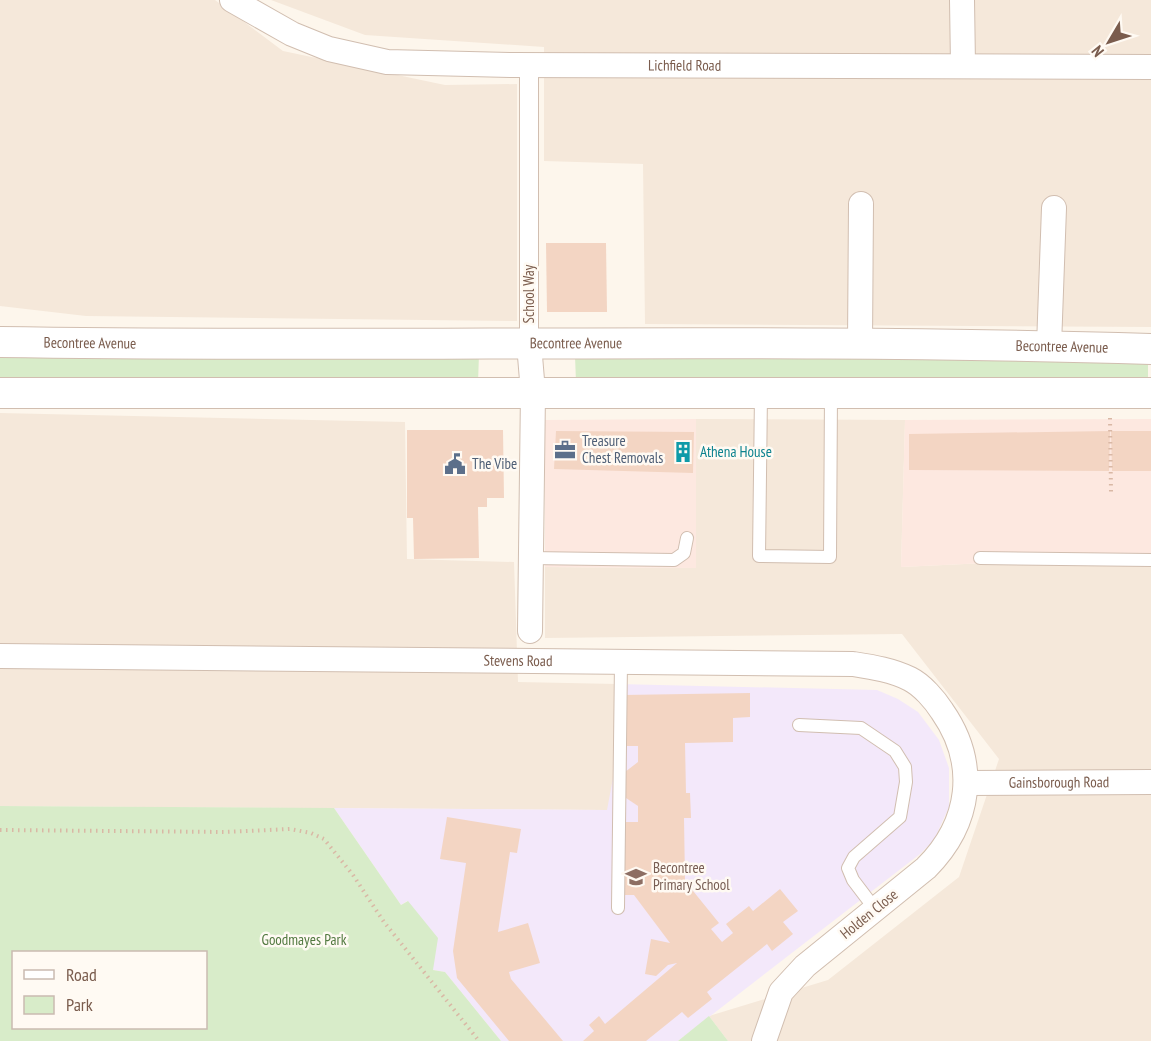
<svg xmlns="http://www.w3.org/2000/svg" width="1151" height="1041" font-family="'PT Sans Narrow',sans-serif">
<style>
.residential{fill:#f5e8da}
.commercial{fill:#fde8e0}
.education{fill:#f3e8fa}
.green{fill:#d8ecc9;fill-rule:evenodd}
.building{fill:#f3d5c3}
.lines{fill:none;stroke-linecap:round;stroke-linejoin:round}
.service-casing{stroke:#d1beb0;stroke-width:14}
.pedestrian-casing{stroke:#d1beb0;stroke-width:20}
.minor-casing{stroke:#d1beb0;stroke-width:26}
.tertiary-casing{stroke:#d1beb0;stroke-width:32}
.path{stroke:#d9b8a5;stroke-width:4;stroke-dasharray:1.5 4.5;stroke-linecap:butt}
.service{stroke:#fff;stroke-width:12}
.pedestrian{stroke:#fff;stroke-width:18}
.minor{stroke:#fff;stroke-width:24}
.tertiary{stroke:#fff;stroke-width:30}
.labels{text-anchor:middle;stroke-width:5;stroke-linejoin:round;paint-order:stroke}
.street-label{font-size:15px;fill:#7a5c4d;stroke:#fffaf3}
.service-label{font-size:15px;fill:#4e5e75;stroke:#fffaf3;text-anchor:start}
.culture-label{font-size:15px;fill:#0d838f;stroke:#fffaf3;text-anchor:start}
.education-label{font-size:15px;fill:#785e54;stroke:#fffaf3;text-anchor:start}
.park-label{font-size:15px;fill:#537a41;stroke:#fffaf3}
</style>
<rect width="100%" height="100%" fill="#fdf6ec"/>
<g class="residential">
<polygon points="0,0 215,0 283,51 445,85 517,84 517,321 86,316 0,306"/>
<polygon points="271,0 1151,0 1151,327 645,324 643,164 544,161 544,47 365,35"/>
<polygon points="0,413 405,422 407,559 514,562 518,682 617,684 617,757 608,810 0,806"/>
<polygon points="696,419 905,420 901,567 1151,555 1151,1041 728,1041 709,1016 828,980 959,877 999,759 902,634 545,638 545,567 695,568"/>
</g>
<g class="commercial">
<polygon points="696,419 696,568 545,567 545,420"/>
<polygon points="1151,419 1151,555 901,567 905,420"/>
</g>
<polygon class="education" points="617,684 877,690 898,699 918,712 939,740 949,768 949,807 934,840 920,854 678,1041 501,1041 445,972 433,970 407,901 401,905 334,808 607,810 617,757"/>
<g class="green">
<polygon points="0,352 479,354 478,383 0,378"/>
<polygon points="575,356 1148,360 1148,386 576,382"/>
<path d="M0 806 334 808 401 905 408 901 438 938 433 970 445 972 501 1041H0ZM14 952H206V1028H14Z"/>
<polygon points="709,1016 728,1041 678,1041"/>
</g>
<g class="building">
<polygon points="546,243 606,243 607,312 547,312"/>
<polygon points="407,430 503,430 504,498 487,498 487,507 478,507 479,558 414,559 413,518 407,518"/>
<polygon points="556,431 694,432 693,473 554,469"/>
<polygon points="1110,431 1109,471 909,470 909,434"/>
<polygon points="1111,431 1151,431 1151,471 1112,471"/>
<polygon points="750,693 750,717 733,718 733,742 685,743 686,793 690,793 691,818 684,818 685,881 719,923 711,929 722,942 733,933 726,924 749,906 753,911 780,889 798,911 783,922 793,934 772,951 767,944 707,992 712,999 688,1018 682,1012 646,1041 583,1041 594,1031 589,1025 599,1016 605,1024 677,963 668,965 656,976 645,974 651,939 670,943 634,895 622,895 622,822 638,822 638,806 626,798 621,787 625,772 638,762 638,746 624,746 623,695"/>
<polygon points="447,817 521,829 517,853 510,852 498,932 528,923 540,963 509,972 511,979 563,1041 509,1041 457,978 453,951 466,863 440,859"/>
</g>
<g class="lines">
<defs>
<g id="service">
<polyline points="761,394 759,556 830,557 831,393"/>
<polyline points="530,558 674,560 684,553 687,538"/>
<polyline points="980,558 1151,560"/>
<polyline points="799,725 861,728 895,751 905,767 906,782 900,817 854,857 848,868 853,880 875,909"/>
<polyline points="618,908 621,663"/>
</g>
<polyline id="pedestrian" points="529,344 529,65"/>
<g id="minor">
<path id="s1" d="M232 0 292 34 329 49 387 62 511 65 1151 67"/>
<polyline points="962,0 963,65"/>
<polyline points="529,344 533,392 530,631"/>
<polyline points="860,344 861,204"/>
<polyline points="1049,346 1054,208"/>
<path id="s2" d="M0 656 853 664C872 667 892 670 910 679 922 685 935 700 942 711 979 764 971 823 926 868L805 966 781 992 764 1041"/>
<path id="s3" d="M966 783 1151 782"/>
</g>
<g id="tertiary">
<path id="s4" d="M0 342C384 348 768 337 1151 349"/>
<polyline points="0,393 1151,393"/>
</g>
</defs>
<use href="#service" class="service-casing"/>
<use href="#pedestrian" class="pedestrian-casing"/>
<use href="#minor" class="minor-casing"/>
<use href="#tertiary" class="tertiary-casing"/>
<g class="path">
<polyline points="1110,418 1111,492"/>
<polyline points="0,830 225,832 290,829 311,833 324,839 353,875 384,922 479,1041"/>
</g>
<use href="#service" class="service"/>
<use href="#pedestrian" class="pedestrian"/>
<use href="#minor" class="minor"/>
<use href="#tertiary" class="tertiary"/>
</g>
<defs>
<symbol id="office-bare" viewBox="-9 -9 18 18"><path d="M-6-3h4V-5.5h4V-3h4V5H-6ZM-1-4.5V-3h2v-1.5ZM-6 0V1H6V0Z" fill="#5c6f8a" stroke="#fffaf3" stroke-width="2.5" paint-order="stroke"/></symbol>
<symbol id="building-bare" viewBox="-9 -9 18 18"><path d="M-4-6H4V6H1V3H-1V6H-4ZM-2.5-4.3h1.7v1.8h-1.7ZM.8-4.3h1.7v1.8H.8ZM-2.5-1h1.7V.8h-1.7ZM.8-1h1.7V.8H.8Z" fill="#0f9aa8" stroke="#fffaf3" stroke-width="2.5" paint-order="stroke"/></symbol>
<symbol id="civic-bare" viewBox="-9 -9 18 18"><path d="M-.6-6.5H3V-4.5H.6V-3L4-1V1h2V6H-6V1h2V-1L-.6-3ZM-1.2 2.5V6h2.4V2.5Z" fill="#5c6f8a" stroke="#fffaf3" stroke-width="2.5" paint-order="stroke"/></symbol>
<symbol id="school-bare" viewBox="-9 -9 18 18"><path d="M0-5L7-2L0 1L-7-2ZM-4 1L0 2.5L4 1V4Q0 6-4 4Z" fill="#8d6e63" stroke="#fffaf3" stroke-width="2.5" paint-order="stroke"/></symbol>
</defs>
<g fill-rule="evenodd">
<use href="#office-bare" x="550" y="435" width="30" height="30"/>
<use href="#building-bare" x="668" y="437" width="30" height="30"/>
<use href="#civic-bare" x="440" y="449" width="30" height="30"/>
<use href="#school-bare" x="621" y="862" width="30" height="30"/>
</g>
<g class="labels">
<g class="street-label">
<text dy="5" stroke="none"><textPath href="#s1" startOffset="466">Lichfield Road</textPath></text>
<text transform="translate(529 294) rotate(-90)" y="5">School Way</text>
<text dy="5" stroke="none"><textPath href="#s4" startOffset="90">Becontree Avenue</textPath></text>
<text dy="5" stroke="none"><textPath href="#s4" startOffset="576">Becontree Avenue</textPath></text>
<text dy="5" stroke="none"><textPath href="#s4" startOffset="1062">Becontree Avenue</textPath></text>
<text dy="5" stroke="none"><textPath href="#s2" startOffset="518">Stevens Road</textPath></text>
<text dy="5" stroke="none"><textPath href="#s3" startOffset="93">Gainsborough Road</textPath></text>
<text transform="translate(869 914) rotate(-39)" y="5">Holden Close</text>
</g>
<g class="service-label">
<text x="582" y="446">Treasure<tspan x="582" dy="17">Chest Removals</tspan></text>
<text x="472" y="469">The Vibe</text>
</g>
<g class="culture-label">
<text x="700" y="457">Athena House</text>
</g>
<g class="education-label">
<text x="653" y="873">Becontree<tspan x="653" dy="17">Primary School</tspan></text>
</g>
<g class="park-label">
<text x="304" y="945">Goodmayes Park</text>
</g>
</g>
<rect x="12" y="951" width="195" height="78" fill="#fffaf3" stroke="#cabbb1" stroke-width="1.5"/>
<rect x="24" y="970" width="30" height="9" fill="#ffffff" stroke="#cabbb1" stroke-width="1.5"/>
<text x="66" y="981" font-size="18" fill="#7a5c4d">Road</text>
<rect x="24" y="996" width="30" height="18" fill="#d8ecc9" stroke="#cabbb1" stroke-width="1.5"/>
<text x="66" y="1011" font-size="18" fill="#7a5c4d">Park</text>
<g transform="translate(1109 42) rotate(231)" stroke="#fffaf3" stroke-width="4.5" paint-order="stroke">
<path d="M0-4.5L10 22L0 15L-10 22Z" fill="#7a5c4d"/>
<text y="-9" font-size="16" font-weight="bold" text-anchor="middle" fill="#7a5c4d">N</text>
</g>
</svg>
